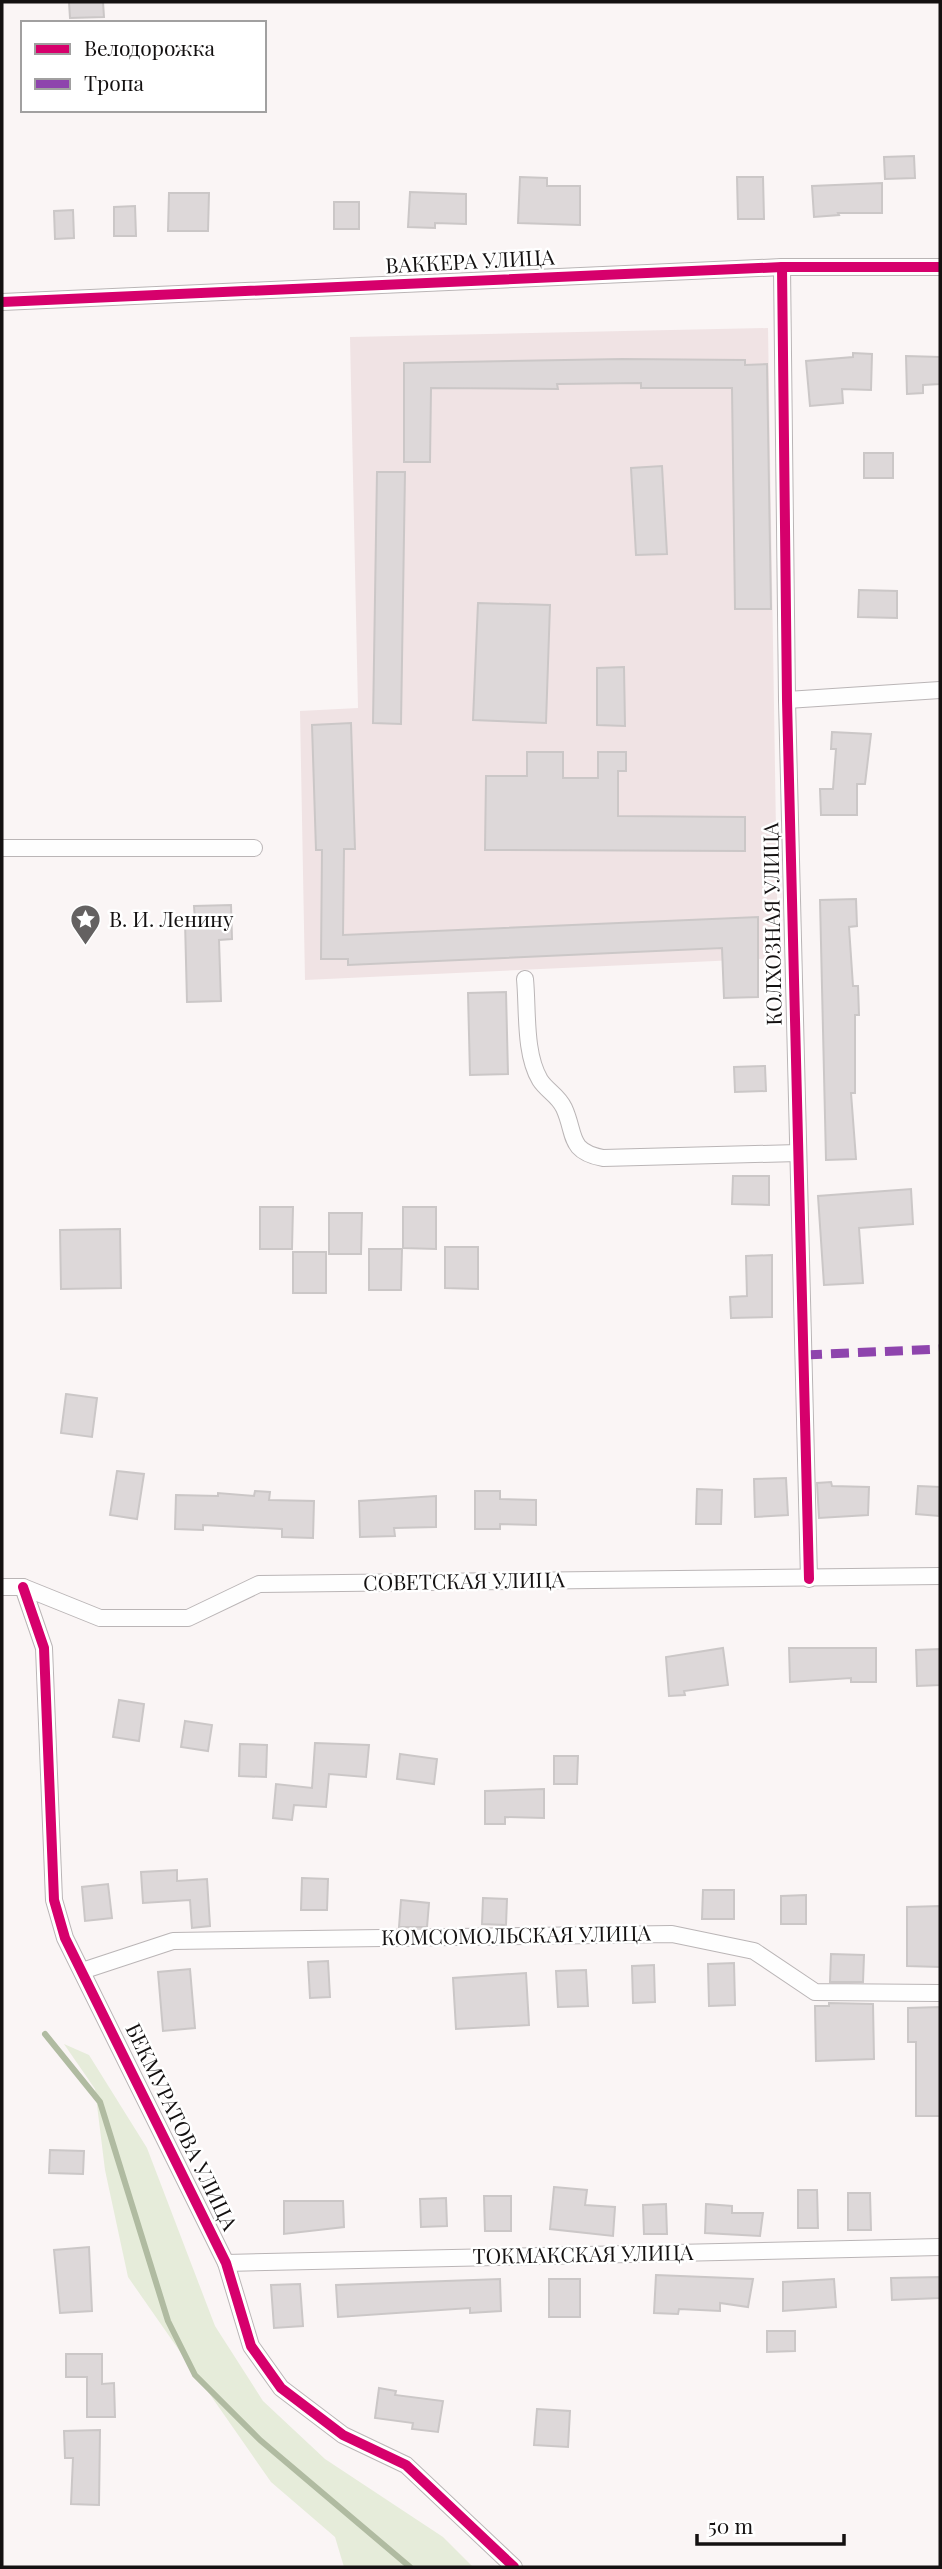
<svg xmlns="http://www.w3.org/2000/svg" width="942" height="2569" font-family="'Playfair Display',serif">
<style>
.built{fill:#f0e3e4}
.green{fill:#e6ecda}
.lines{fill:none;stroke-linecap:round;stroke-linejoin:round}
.stream{stroke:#b0bba1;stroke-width:6}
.building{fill:#ddd8d9;stroke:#cbc7c7;stroke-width:2}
.street-casing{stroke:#bab5b6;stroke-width:18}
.street{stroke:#fefefe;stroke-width:16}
.quiet{stroke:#8e44ad;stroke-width:9;stroke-dasharray:18 9;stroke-linecap:butt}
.cycleway-casing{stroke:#fff;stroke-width:15}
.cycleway{stroke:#d6006c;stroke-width:10}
.labels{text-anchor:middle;stroke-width:5;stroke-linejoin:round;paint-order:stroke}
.street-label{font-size:21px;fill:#141111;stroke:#fff}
.poi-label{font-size:21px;fill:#141111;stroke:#fff;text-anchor:start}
</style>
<rect width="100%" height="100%" fill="#faf5f5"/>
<polygon class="built" points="768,328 778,958 305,980 300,711 358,708 350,337"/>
<polygon class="green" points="64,2044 89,2055 147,2148 215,2326 263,2401 325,2459 443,2537 473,2567 344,2567 335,2537 271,2482 128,2277 105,2170 95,2089"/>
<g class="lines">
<polyline class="stream" points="45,2034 100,2102 168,2321 195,2375 260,2440 410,2567"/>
</g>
<g class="building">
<polygon points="69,2 103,2 104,17 70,18"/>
<polygon points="914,156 915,178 885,179 884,157"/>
<polygon points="520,177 547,178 547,186 580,186 580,225 518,223"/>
<polygon points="737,177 763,177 764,219 738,219"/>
<polygon points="882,183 882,213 838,213 839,215 814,217 812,186"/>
<polygon points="410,192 466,194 466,224 435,223 435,228 408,227"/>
<polygon points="169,193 209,193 208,231 168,231"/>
<rect x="334" y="202" width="25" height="27"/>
<polygon points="135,206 136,236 114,236 114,207"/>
<polygon points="73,210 74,238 55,239 54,211"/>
<polygon points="853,353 872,354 871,390 842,389 843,403 810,406 806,361 853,357"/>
<polygon points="906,356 940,357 940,384 923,385 923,393 907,394"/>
<polygon points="622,359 745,360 745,365 767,364 771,609 735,609 732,388 641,388 641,383 557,384 558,389 431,388 430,462 404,462 404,363"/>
<rect x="864" y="453" width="29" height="25"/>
<polygon points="662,466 667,554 636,555 631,468"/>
<polygon points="377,472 405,472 401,724 373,723"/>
<polygon points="859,590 897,591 897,618 858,617"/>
<polygon points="478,603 550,605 546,723 473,720"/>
<polygon points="624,667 625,726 597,725 597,668"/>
<polygon points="351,723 355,849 344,849 343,935 758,917 758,997 724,998 722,948 348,965 348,959 321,959 322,850 316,850 312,725"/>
<polygon points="832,732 871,734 865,784 857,784 857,815 821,815 820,789 833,789 836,749 831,749"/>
<polygon points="527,752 563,752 563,778 598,778 598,752 626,752 626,771 618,771 618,816 745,817 745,851 485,850 486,776 527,776"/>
<polygon points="856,899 857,926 849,927 853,986 858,986 859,1015 855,1015 855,1093 851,1093 856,1159 826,1160 820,900"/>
<polygon points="231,905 232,939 219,940 221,1001 187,1002 185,921 195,921 194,906"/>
<polygon points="506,992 508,1074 470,1075 468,993"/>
<polygon points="765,1066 766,1091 735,1092 734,1067"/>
<polygon points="733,1176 769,1176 769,1205 732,1204"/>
<polygon points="911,1189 913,1224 859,1228 863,1283 824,1285 818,1196"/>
<polygon points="260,1207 293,1207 292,1249 260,1249"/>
<polygon points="403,1207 436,1207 436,1249 403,1248"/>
<polygon points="329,1213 362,1213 361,1254 329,1254"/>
<polygon points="120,1229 121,1288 61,1289 60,1230"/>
<polygon points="445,1247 478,1247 478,1289 445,1288"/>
<polygon points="369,1249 402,1249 401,1290 369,1290"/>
<rect x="293" y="1252" width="33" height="41"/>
<polygon points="772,1255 772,1317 731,1318 730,1297 747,1296 746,1256"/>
<polygon points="66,1394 97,1398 92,1437 61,1433"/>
<polygon points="117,1471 144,1474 137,1519 110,1515"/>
<polygon points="786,1478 788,1515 755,1517 754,1479"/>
<polygon points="831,1482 832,1486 869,1487 868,1515 819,1518 817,1483"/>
<polygon points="918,1486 940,1487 939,1516 916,1514"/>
<polygon points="697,1489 722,1490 721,1524 696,1524"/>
<polygon points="255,1491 270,1492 269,1500 314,1501 313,1538 282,1537 282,1529 203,1525 203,1530 175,1529 176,1495 218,1496 218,1493 254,1496"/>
<polygon points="475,1491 500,1491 500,1499 536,1500 536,1525 500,1524 500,1529 475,1529"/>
<polygon points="436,1496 436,1527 394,1528 395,1536 360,1537 359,1501"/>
<polygon points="723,1648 728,1685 684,1691 685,1695 669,1696 666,1657"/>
<polygon points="789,1648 876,1648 876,1682 851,1682 851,1678 790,1682"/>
<polygon points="940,1649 940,1685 917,1686 916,1650"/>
<polygon points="119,1700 144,1704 139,1741 113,1737"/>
<polygon points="185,1721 212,1725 208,1751 181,1747"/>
<polygon points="315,1743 369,1745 366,1777 329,1774 326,1807 294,1805 292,1820 273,1818 276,1784 312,1788"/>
<polygon points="240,1744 267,1745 266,1777 239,1776"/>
<polygon points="400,1754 437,1759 434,1784 397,1779"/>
<polygon points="554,1756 578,1756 577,1784 554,1784"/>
<polygon points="544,1789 544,1818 505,1817 505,1824 485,1824 485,1791"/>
<polygon points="177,1870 177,1881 207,1879 210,1926 192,1928 190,1900 143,1903 141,1872"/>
<polygon points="302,1878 328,1879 327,1910 301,1910"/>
<polygon points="108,1884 112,1918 85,1921 82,1887"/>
<polygon points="703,1890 734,1890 734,1919 702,1919"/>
<polygon points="806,1895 806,1924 781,1924 781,1896"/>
<polygon points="483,1898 507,1899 506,1925 482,1924"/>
<polygon points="401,1900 429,1903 427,1927 399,1927"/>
<polygon points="940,1906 940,1967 907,1966 907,1907"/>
<polygon points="831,1954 864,1955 863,1982 830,1982"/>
<polygon points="328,1961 330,1997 310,1998 308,1962"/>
<polygon points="734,1963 735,2005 709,2006 708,1964"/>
<polygon points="654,1965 655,2002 633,2003 632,1966"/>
<polygon points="190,1969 195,2028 163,2031 158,1972"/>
<polygon points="586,1970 588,2006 558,2007 556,1971"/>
<polygon points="526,1973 529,2025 456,2029 453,1978"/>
<polygon points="829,2003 873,2004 874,2059 816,2061 815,2006 829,2006"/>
<polygon points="940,2007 940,2116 916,2116 916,2042 908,2042 908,2008"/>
<polygon points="50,2150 84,2151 83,2174 49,2173"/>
<polygon points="554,2187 587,2190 585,2205 615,2207 613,2236 550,2229"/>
<polygon points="798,2190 817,2190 818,2228 798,2228"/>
<polygon points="848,2193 870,2193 871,2230 848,2230"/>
<polygon points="484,2196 511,2196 511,2231 485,2231"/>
<polygon points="446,2198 447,2226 421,2227 420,2199"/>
<polygon points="284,2201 343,2201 344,2227 284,2234"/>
<polygon points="666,2204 667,2234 644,2234 643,2205"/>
<polygon points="706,2204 732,2206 732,2213 763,2213 760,2236 705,2233"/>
<polygon points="89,2247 92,2311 60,2313 54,2250"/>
<polygon points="656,2275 753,2279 748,2307 720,2303 720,2311 679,2309 678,2314 654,2313"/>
<polygon points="940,2277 940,2298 892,2300 891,2278"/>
<polygon points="500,2279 501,2311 470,2313 470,2308 338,2317 336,2285"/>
<rect x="549" y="2279" width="31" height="38"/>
<polygon points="834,2279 836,2307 783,2311 783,2282"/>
<polygon points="300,2284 303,2326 274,2328 271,2285"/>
<polygon points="767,2331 795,2331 795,2351 767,2352"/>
<polygon points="66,2354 102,2354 102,2384 114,2383 115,2417 87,2417 87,2377 66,2377"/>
<polygon points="379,2388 396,2391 395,2395 443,2401 438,2432 412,2429 413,2423 375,2418"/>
<polygon points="537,2409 570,2411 568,2447 534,2445"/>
<polygon points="100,2430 99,2505 71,2504 73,2458 65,2458 64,2431"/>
</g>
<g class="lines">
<defs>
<g id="street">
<polyline points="782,267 787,700 809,1579"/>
<polyline points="2,302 782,267 940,267"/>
<polyline points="787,700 940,690"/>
<polyline points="2,848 254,848"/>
<path d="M525 979C528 1010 524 1053 540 1080 547 1091 558 1095 564 1108 576 1134 567 1151 603 1158L798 1153"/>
<polyline points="2,1587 23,1587 100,1618 188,1618 259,1584 940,1576"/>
<polyline points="23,1587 44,1648 54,1900 65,1938 226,2263 251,2346 281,2388 343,2435 406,2465 514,2567"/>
<polyline points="82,1971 173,1941 672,1934 754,1951 815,1992 940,1993"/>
<polyline points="226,2263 940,2247"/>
</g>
</defs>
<use href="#street" class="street-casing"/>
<use href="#street" class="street"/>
<polyline class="quiet" points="804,1355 940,1349"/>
<defs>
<g id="cycleway">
<polyline points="782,267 787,700 809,1579"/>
<polyline points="2,302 782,267 940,267"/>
<polyline points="23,1587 44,1648 54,1900 65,1938 226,2263 251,2346 281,2388 343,2435 406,2465 514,2567"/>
</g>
</defs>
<use href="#cycleway" class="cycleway-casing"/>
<use href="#cycleway" class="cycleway"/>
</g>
<defs>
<symbol id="sight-pin" viewBox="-11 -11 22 30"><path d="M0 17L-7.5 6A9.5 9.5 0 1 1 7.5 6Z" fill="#646161" stroke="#fff"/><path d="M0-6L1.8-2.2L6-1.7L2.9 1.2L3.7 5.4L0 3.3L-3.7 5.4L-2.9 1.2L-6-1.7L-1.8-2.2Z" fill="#fff"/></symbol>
</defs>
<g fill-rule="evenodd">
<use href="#sight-pin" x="68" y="902" width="35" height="47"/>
</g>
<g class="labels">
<g class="street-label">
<text transform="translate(470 262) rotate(-3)" y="7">ВАККЕРА УЛИЦА</text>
<text transform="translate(773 924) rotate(-91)" y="7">КОЛХОЗНАЯ УЛИЦА</text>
<text transform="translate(464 1582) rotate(-1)" y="7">СОВЕТСКАЯ УЛИЦА</text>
<text transform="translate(516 1936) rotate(-1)" y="7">КОМСОМОЛЬСКАЯ УЛИЦА</text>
<text transform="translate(181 2127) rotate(64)" y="7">БЕКМУРАТОВА УЛИЦА</text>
<text transform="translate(583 2255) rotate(-1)" y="7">ТОКМАКСКАЯ УЛИЦА</text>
</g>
<g class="poi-label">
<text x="109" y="927">В. И. Ленину</text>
</g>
</g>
<rect width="942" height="2569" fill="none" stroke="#141111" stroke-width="7"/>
<rect x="21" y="21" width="245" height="91" fill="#ffffff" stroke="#a1a0a0" stroke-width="2"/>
<rect x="35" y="44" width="35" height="10" fill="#d6006c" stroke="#a1a0a0" stroke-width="2"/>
<text x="84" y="56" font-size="21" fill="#141111">Велодорожка</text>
<rect x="35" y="79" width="35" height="10" fill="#8e44ad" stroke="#a1a0a0" stroke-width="2"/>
<text x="84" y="91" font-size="21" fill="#141111">Тропа</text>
<path d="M697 2534v10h147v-10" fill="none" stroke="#141111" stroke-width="3.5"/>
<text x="708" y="2534" font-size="21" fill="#141111" stroke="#ffffff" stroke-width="5" paint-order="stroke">50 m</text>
</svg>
